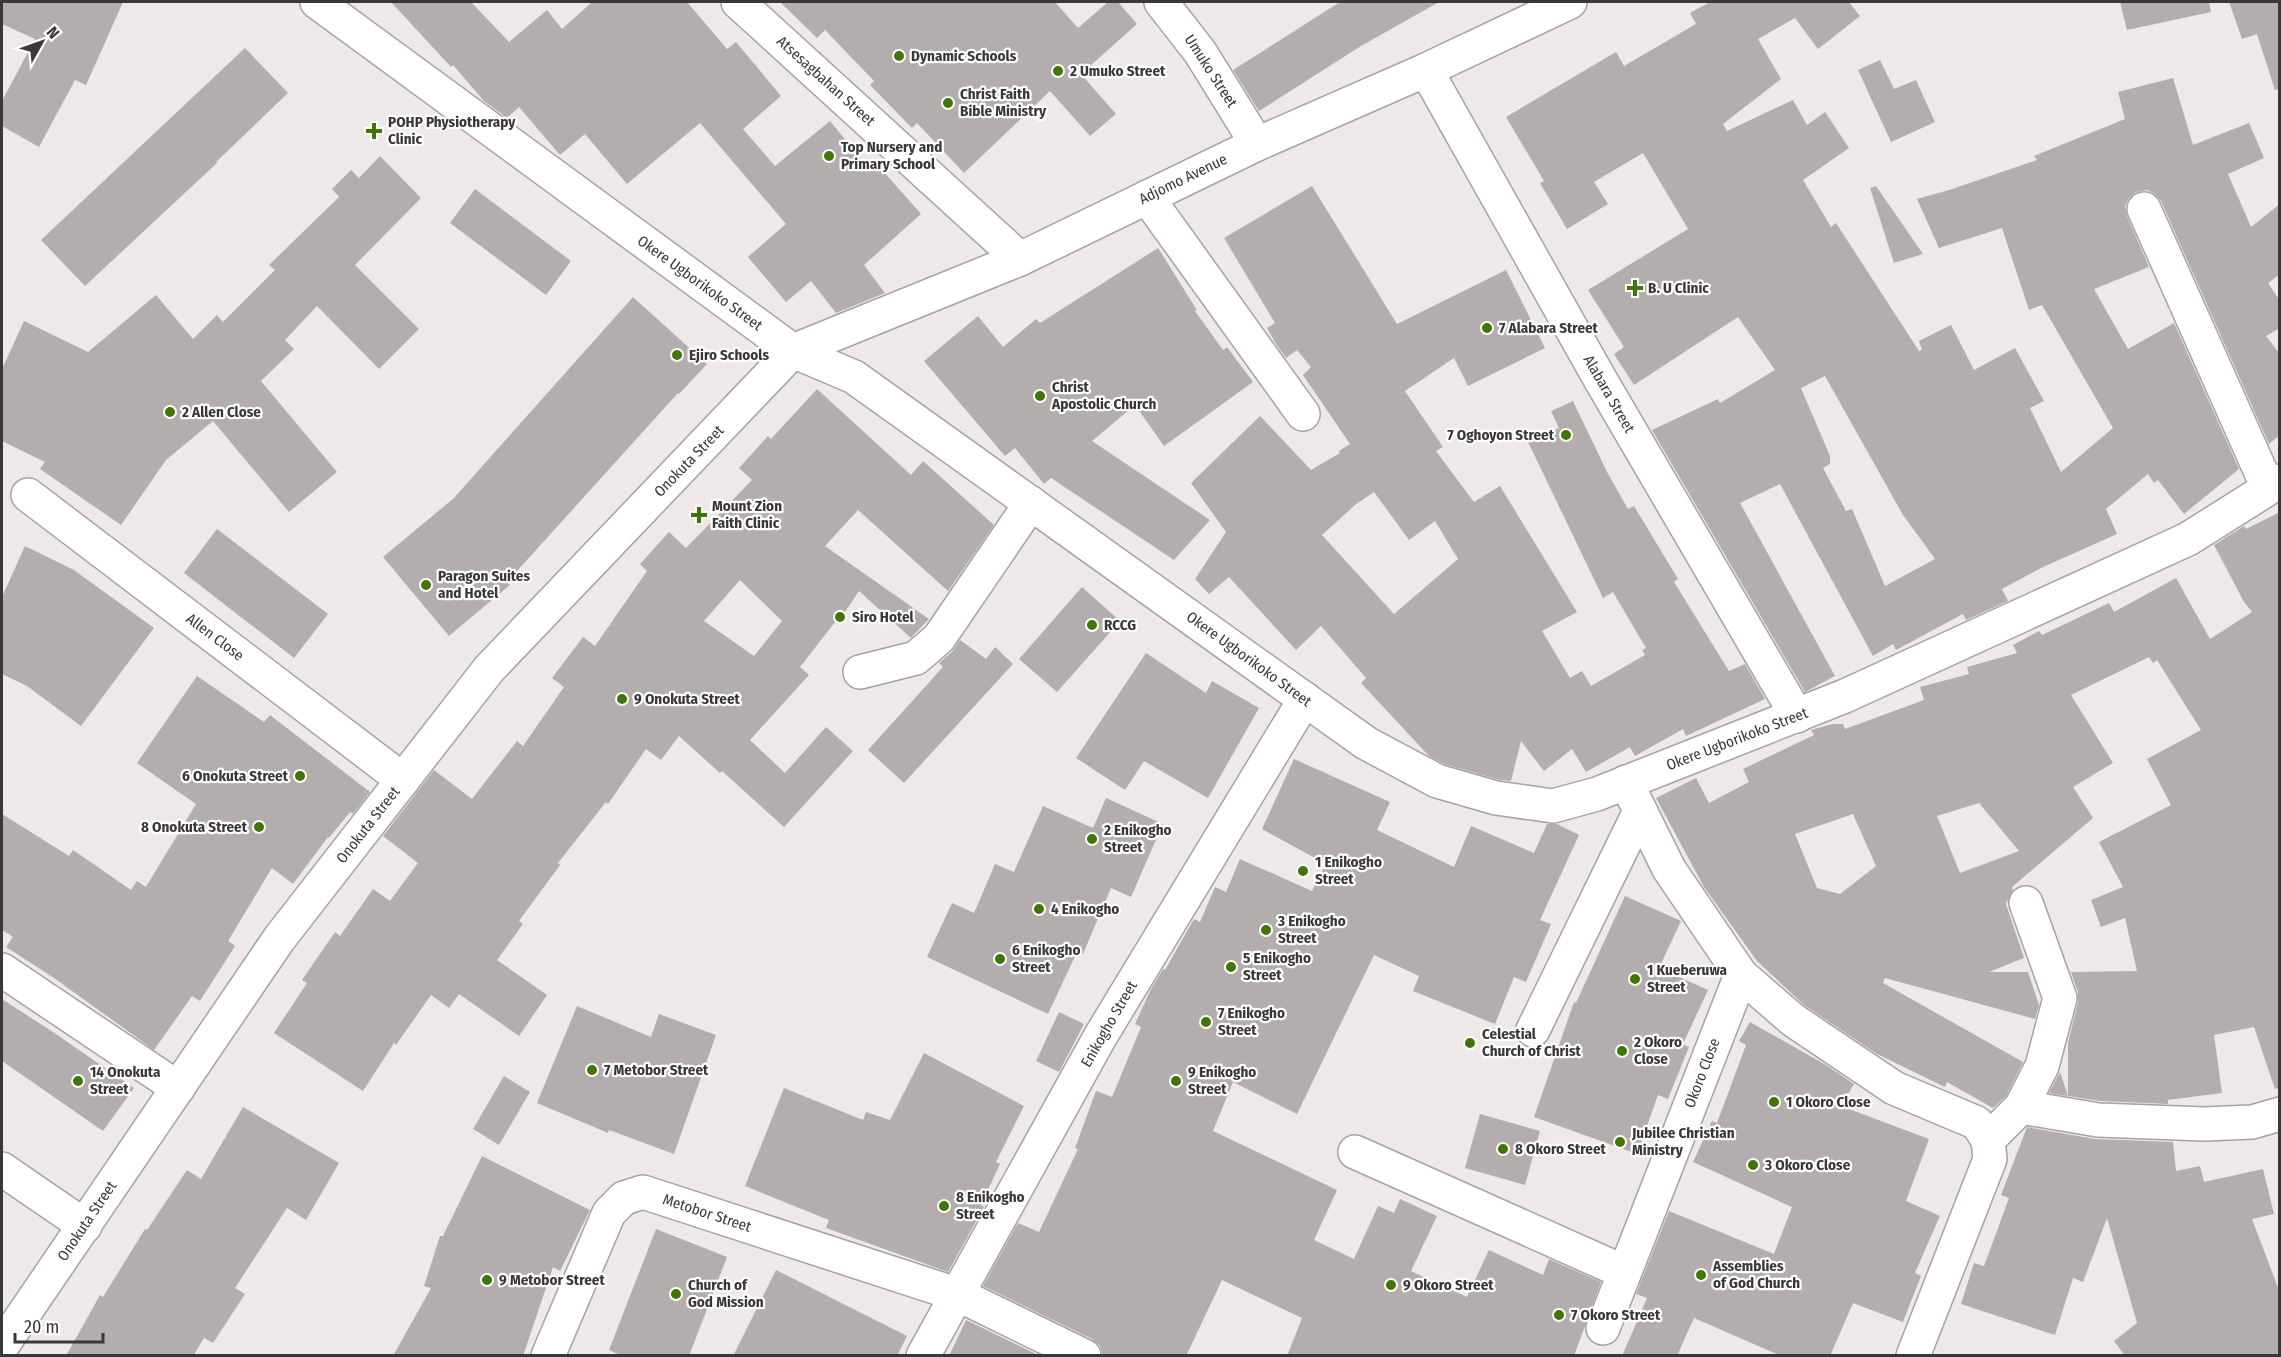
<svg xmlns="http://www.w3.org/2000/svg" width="2281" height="1357" font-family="'Fira Sans Condensed',sans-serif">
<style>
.building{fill:#b3aead;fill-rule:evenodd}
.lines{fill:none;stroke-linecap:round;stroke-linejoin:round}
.minor-casing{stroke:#a7a2a2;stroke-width:36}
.minor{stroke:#fff;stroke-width:33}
.poi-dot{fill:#407605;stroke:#fff;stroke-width:2}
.labels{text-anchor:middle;stroke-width:4.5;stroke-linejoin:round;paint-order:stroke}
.poi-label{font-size:15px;font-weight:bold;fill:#393737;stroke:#fff;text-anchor:start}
.street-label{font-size:15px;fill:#393737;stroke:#fff}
</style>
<rect width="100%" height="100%" fill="#eee8e8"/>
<g class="building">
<polygon points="2,2 123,2 86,85 75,80 39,147 2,126 2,101 35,39 2,24"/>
<polygon points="391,2 471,2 509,42 547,10 562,29 592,2 687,2 727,49 736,42 781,96 743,129 775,166 830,121 869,169 876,163 921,214 864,265 885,293 836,313 811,281 786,302 748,257 786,224 700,123 627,184 585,134 560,155 519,107 507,118 484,101 453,65 451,67"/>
<polygon points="780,2 1055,2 1078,28 1108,2 1118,2 1137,24 1081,74 1116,114 1090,136 1050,91 964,173 917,123 912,128 870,85 874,81 825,30 817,38"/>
<polygon points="1340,2 1439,2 1361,46 1259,111 1233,70"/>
<path d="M1710 2H1849L1860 16 1818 49 1795 18 1758 39 1781 79 1723 124 1727 131 1793 100 1807 125 1825 112 1849 148 1803 180 1831 227 1836 223 1919 351 1922 350 1919 341 1951 325 1974 370 2015 348 2044 401 2030 408 2061 472 2113 428 2042 305 2029 310 2002 228 1939 248 1917 199 1949 190 2037 160 2034 156 2125 119 2118 92 2173 78 2193 145 2249 123 2264 158 2228 174 2251 227 2280 204V274L2268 283 2280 301V328L2266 336 2280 354V435L2269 444 2161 201 2155 194 2147 190 2136 192 2129 198 2125 206 2127 216 2149 267 2094 289 2128 349 2174 323 2239 469 2184 514 2158 480 2154 483 2148 474 2106 509 2117 534 2043 567 2002 589 2008 601 1966 620 1963 614 1896 650 1893 644 1873 656 1780 484 1740 503 1835 676 1805 692 1652 430 1718 399 1720 403 1775 370 1738 317 1634 385 1614 354 1624 347 1588 290 1688 229 1643 153 1594 182 1608 204 1567 229 1540 183 1544 181 1506 117 1616 52 1624 66 1696 24 1690 13ZM1825 376 1903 515 1935 559 1885 586 1852 509 1846 511 1823 468 1830 464V456L1801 388Z"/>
<polygon points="2120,2 2209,2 2211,12 2127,30"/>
<polygon points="2229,2 2280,2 2280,89 2275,90 2257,34 2242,39"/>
<polygon points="245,48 288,93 216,162 217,163 85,286 41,240"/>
<polygon points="1880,60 1894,89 1916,80 1935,122 1891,142 1858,70"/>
<polygon points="380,156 421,198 355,265 419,329 379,369 317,306 285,340 294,349 261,381 337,472 289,512 213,421 166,460 121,525 40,469 45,462 2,441 2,369 24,321 88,352 156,295 193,339 217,315 223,322 275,270 269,265 339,197 332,189 351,170 359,178"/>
<path d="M1312 186 1397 324 1506 270 1545 348 1468 386 1454 358 1405 391 1443 447 1436 451 1474 502 1500 486 1577 612 1542 631 1570 678 1582 671 1591 686 1645 655 1642 650 1646 648 1613 592 1603 598 1528 442 1559 428 1551 411 1573 401 1607 472 1628 509 1634 506 1678 579 1674 582 1729 671 1745 664 1765 699 1686 736 1683 729 1635 756 1630 747 1586 772 1572 749 1544 771 1521 741 1511 781 1500 780 1444 764 1429 756 1361 683 1366 678 1321 626 1296 650 1229 577 1209 594 1195 579 1226 532 1191 483 1260 416 1311 470 1340 453 1339 451 1350 444 1303 375 1311 367 1297 350 1286 358 1276 344 1267 328 1275 323 1224 238ZM1374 492 1409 540 1435 521 1458 559 1394 614 1322 535 1355 505Z"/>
<polygon points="1876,186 1923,254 1894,263 1870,188"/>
<polygon points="475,189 571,261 546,295 450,223"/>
<polygon points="1158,248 1197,310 1195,311 1223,350 1227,347 1253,382 1164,446 1135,405 1092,441 1210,520 1174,560 1051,478 1044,484 1015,448 1005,456 924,361 978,316 1003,347 1036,319 1040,323"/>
<polygon points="633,297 707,364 679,394 678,393 507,582 510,585 449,636 383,557 454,498"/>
<path d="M817 389 911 475 923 461 994 525 948 591 858 510 825 546 929 619 911 638 859 591 841 618 839 617 800 667 809 675 750 740 785 773 826 727 853 751 784 827 722 771 720 773 679 736 661 760 646 749 608 804 606 802 558 863 560 865 519 921 523 924 497 960 547 995 519 1036 459 994 449 1008 431 995 396 1045 394 1043 363 1091 274 1033 307 983 302 980 335 932 340 936 373 889 390 901 418 863 383 836 434 770 472 799 517 741 523 746 564 687 552 678 583 637 595 646 647 571 640 564 669 532 686 548 752 480 739 468 768 436 771 439ZM740 580 782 621 754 656 704 621Z"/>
<path d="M2280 512V1088L2275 1089 2254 1027 2214 1035 2222 1093 2168 1100V1104L2100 1101 2068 1096V1043L2078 1002V992L2071 972 2137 971 2125 918 2101 927 2091 900 2123 887 2099 842 2171 805 2147 759 2201 730 2157 660 2153 663 2149 657 2071 695 2113 763 2073 787 2093 818 2012 887 2013 890 2006 904 2024 958 1989 972H2028L2039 1005 2035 1019 1885 978 1883 983 2023 1062 2006 1096 1993 1108 1947 1082 1945 1087 1877 1054 1804 1005 1757 961 1704 887 1656 798 1696 778 1709 803 1749 782 1743 769 1814 735 1811 730 1833 724H1843L1845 729 1924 700 1920 687 1969 674 1967 667 2017 653 2013 645 2039 631 2042 635 2109 603 2114 612 2176 578 2210 639 2252 612 2244 602 2214 545 2244 526 2246 529ZM1979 803 2019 851 1960 873 1937 816ZM1853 814 1876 866 1840 894 1817 888 1795 834Z"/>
<polygon points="217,529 328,614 294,658 184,573"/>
<polygon points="25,546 74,570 154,628 81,726 27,686 2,674 2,597"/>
<polygon points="1082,587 1120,621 1057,692 1019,659"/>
<polygon points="960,640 986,659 995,647 1013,664 904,783 868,750 943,667 939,663 952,652"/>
<polygon points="1146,653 1206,693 1212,681 1259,708 1208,798 1144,761 1125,790 1076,758"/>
<polygon points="197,676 264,722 270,715 370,792 353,814 350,812 329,838 328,837 293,884 272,868 228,941 235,946 200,1001 192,996 154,1050 54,978 6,947 13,937 2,930 2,814 69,856 73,850 131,890 137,881 146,887 196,804 137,763"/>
<polygon points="1294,759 1390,802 1377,830 1454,867 1471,826 1534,853 1547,824 1557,824 1579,835 1540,920 1551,924 1526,982 1514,977 1495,1024 1413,991 1419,976 1374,955 1297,1114 1233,1082 1213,1131 1337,1190 1314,1240 1354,1259 1378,1206 1394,1213 1400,1199 1437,1216 1411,1271 1467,1297 1489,1250 1543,1275 1549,1259 1601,1282 1574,1356 1287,1356 1302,1318 1222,1280 1186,1356 1103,1356 1100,1346 1092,1339 983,1286 1018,1223 1039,1232 1078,1149 1075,1148 1096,1091 1112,1097 1141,1027 1135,1024 1150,991 1163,969 1165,970 1194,919 1200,922 1215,887 1226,892 1240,859 1312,891 1326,864 1262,829"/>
<polygon points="1106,798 1163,824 1131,897 1111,888 1083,954 1077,952 1048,1014 927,957 952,903 974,913 995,864 1014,872 1043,806 1093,828"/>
<polygon points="1625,896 1681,921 1659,968 1708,990 1683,1044 1689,1047 1668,1099 1658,1095 1637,1154 1534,1117 1574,1002 1576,1003"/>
<polygon points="2,999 53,1032 134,1088 103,1131 2,1061"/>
<polygon points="577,1006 651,1037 659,1014 716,1035 674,1154 609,1130 608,1133 537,1103"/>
<polygon points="1059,1012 1084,1024 1059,1072 1036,1061"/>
<polygon points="1750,1022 1826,1065 1854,1084 1841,1106 1929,1139 1906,1201 1940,1216 1915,1273 1921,1276 1903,1322 1853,1303 1830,1356 1781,1356 1694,1318 1677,1356 1622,1356 1647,1298 1636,1294 1669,1211 1774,1254 1792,1207 1693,1162 1712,1121 1717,1123 1746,1045 1739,1041"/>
<polygon points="924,1053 1024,1106 996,1162 1000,1164 981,1205 984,1207 948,1272 826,1228 829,1220 745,1186 784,1088 863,1120 866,1112 890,1120"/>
<polygon points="2060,1072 2068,1096 2049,1093"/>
<polygon points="504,1076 530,1092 499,1145 473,1129"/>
<polygon points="243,1107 339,1163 306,1220 287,1208 235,1288 245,1294 213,1343 204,1338 193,1356 66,1356 100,1295 103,1297 145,1229 147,1230 187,1170 201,1179"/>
<polygon points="1480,1114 1540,1131 1525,1185 1465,1168"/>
<polygon points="2027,1127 2095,1139 2173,1142 2176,1171 2200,1166 2204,1182 2263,1169 2274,1214 2252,1219 2280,1293 2280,1356 2125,1356 2114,1341 2137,1323 2107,1218 2083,1282 2073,1278 2055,1335 1961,1304 1974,1263 1984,1266 2009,1198 2001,1195"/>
<polygon points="482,1156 590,1210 586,1218 560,1271 553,1267 523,1356 393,1356 431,1288 424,1286 440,1236 443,1236"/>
<polygon points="656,1229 727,1257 689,1356 622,1356 609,1350"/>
<polygon points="776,1270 907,1336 897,1356 733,1356"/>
<polygon points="966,1320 1040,1356 949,1356"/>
</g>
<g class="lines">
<defs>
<g id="minor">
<polyline points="317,2 793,351 854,377 1366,743 1437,781 1496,798 1553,806 1597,794 1845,696 2188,539 2280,481"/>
<polyline points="738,2 1020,259"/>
<polyline points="1161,2 1200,52 1257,144"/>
<polyline points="1426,70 1600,379 1797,716"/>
<polyline points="1147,197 1303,414"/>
<polyline points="2144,209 2268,488"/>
<polyline points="28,495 403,780"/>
<polyline points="860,672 916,658 939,638 1031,503"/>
<polyline points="1626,782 1669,869 1741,975 1793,1020 1894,1088 1977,1123 1988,1140 1990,1159 1913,1356"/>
<polyline points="2,970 178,1088"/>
<polyline points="1533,1030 1640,811"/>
<polyline points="2021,1107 2042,1066 2060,998 2026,903"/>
<polyline points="1988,1140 2021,1107 2098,1120 2204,1124 2252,1122 2280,1114"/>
<polyline points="1355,1152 1624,1272"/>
<polyline points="2,1169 85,1226"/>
<polyline points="1603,1328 1741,975"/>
<polyline points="2,1346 279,939 489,669 793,351 1020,259 1257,144 1426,70 1570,2"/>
<polyline points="548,1356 609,1213 624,1198 643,1192 959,1295 1084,1356"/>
<polyline points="923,1356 1100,1037 1305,699"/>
</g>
</defs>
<use href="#minor" class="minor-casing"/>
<use href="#minor" class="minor"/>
</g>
<g class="poi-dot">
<circle cx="899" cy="56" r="6"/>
<circle cx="1058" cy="71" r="6"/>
<circle cx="948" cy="103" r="6"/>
<path d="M371 122h6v6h6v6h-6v6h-6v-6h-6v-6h6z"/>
<circle cx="829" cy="156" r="6"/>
<path d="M1632 279h6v6h6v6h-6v6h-6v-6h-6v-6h6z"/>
<circle cx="1487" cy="328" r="6"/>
<circle cx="677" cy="355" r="6"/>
<circle cx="1040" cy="396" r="6"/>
<circle cx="170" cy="412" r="6"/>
<circle cx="1566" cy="435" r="6"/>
<path d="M696 506h6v6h6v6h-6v6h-6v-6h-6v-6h6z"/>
<circle cx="426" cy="585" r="6"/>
<circle cx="840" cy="617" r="6"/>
<circle cx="1092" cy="625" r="6"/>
<circle cx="622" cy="699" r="6"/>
<circle cx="300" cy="776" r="6"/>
<circle cx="259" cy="827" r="6"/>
<circle cx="1092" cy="839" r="6"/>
<circle cx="1303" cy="871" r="6"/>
<circle cx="1039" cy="909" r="6"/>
<circle cx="1266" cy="930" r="6"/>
<circle cx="1000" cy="959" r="6"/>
<circle cx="1231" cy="967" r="6"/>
<circle cx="1635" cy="979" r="6"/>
<circle cx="1206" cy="1022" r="6"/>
<circle cx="1470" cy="1043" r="6"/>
<circle cx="1622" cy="1051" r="6"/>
<circle cx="592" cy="1070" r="6"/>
<circle cx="78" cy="1081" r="6"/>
<circle cx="1176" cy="1081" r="6"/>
<circle cx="1774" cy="1102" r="6"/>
<circle cx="1620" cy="1142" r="6"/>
<circle cx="1503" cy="1149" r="6"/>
<circle cx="1753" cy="1165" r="6"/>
<circle cx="944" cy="1206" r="6"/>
<circle cx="1701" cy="1275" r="6"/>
<circle cx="487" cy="1280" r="6"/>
<circle cx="1391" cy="1285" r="6"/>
<circle cx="676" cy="1294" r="6"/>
<circle cx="1559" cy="1315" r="6"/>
</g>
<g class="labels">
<g class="poi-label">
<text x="911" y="61">Dynamic Schools</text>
<text x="1070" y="76">2 Umuko Street</text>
<text x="960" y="99">Christ Faith<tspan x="960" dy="17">Bible Ministry</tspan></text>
<text x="388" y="127">POHP Physiotherapy<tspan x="388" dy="17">Clinic</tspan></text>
<text x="841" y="152">Top Nursery and<tspan x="841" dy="17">Primary School</tspan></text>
<text x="1648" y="293">B. U Clinic</text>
<text x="1499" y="333">7 Alabara Street</text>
<text x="689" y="360">Ejiro Schools</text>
<text x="1052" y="392">Christ<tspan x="1052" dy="17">Apostolic Church</tspan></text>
<text x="182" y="417">2 Allen Close</text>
<text x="1554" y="440" text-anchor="end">7 Oghoyon Street</text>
<text x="712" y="511">Mount Zion<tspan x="712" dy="17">Faith Clinic</tspan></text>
<text x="438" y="581">Paragon Suites<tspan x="438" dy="17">and Hotel</tspan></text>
<text x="852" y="622">Siro Hotel</text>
<text x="1104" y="630">RCCG</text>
<text x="634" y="704">9 Onokuta Street</text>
<text x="288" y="781" text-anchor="end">6 Onokuta Street</text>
<text x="247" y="832" text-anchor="end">8 Onokuta Street</text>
<text x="1104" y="835">2 Enikogho<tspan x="1104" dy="17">Street</tspan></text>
<text x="1315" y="867">1 Enikogho<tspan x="1315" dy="17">Street</tspan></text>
<text x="1051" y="914">4 Enikogho</text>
<text x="1278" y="926">3 Enikogho<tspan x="1278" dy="17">Street</tspan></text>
<text x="1012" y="955">6 Enikogho<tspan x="1012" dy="17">Street</tspan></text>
<text x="1243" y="963">5 Enikogho<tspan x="1243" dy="17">Street</tspan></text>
<text x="1647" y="975">1 Kueberuwa<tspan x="1647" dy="17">Street</tspan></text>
<text x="1218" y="1018">7 Enikogho<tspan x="1218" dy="17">Street</tspan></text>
<text x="1482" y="1039">Celestial<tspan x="1482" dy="17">Church of Christ</tspan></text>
<text x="1634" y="1047">2 Okoro<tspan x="1634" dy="17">Close</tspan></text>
<text x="604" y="1075">7 Metobor Street</text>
<text x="90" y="1077">14 Onokuta<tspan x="90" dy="17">Street</tspan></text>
<text x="1188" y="1077">9 Enikogho<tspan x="1188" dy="17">Street</tspan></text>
<text x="1786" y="1107">1 Okoro Close</text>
<text x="1632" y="1138">Jubilee Christian<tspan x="1632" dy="17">Ministry</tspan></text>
<text x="1515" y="1154">8 Okoro Street</text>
<text x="1765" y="1170">3 Okoro Close</text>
<text x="956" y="1202">8 Enikogho<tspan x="956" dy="17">Street</tspan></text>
<text x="1713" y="1271">Assemblies<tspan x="1713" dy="17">of God Church</tspan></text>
<text x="499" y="1285">9 Metobor Street</text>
<text x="688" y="1290">Church of<tspan x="688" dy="17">God Mission</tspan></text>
<text x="1403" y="1290">9 Okoro Street</text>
<text x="1571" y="1320">7 Okoro Street</text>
</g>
<g class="street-label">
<text transform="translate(1211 71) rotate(57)" y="5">Umuko Street</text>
<text transform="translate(826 81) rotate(42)" y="5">Atsesagbahan Street</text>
<text transform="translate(1183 179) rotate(-26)" y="5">Adjomo Avenue</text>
<text transform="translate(700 283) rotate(36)" y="5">Okere Ugborikoko Street</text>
<text transform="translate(1609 394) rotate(60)" y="5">Alabara Street</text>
<text transform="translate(689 461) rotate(-46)" y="5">Onokuta Street</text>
<text transform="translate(215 637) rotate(37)" y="5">Allen Close</text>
<text transform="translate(1249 659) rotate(36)" y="5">Okere Ugborikoko Street</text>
<text transform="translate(1737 739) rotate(-21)" y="5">Okere Ugborikoko Street</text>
<text transform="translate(368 825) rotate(-52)" y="5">Onokuta Street</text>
<text transform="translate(1109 1024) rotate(-60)" y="5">Enikogho Street</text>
<text transform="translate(1702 1073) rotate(-69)" y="5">Okoro Close</text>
<text transform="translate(707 1213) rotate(18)" y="5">Metobor Street</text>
<text transform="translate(87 1221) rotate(-56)" y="5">Onokuta Street</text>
</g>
</g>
<rect width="2281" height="1357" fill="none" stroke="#393737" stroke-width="6"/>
<g transform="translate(42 42) rotate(50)" stroke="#ffffff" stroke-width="4.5" paint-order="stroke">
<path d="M0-4.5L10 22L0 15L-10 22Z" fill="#393737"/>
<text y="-9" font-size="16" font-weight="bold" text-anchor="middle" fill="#393737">N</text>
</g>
<path d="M15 1333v9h88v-9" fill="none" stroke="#393737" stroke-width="3"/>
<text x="24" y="1333" font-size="18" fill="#393737" stroke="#ffffff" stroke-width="4.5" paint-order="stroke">20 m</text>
</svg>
